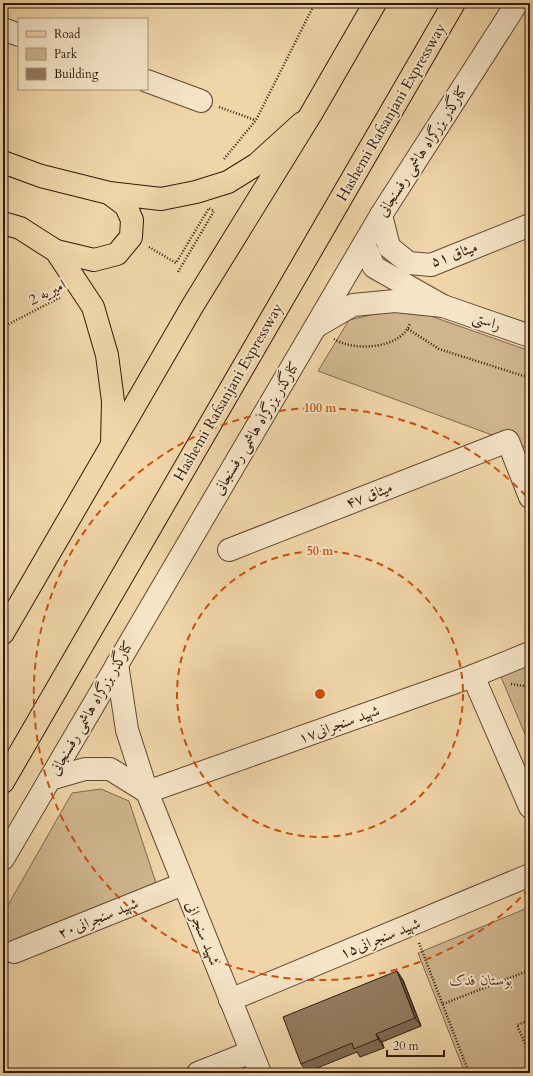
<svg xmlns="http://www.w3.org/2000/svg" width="533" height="1076" font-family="Cardo,Amiri,serif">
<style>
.green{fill:#cfb58e;stroke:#80674e}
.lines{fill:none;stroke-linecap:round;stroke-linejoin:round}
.minor-casing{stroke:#604834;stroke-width:24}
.major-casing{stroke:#30190e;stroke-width:24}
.highway-casing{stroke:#30190e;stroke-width:24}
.path{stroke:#30190e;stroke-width:2.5;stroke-dasharray:1 2;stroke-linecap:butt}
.minor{stroke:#f5e4c6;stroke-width:22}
.major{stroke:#efd5a8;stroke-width:22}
.highway{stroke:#efd5a8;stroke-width:22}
.wall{fill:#7e6a51;stroke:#30190e}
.shaded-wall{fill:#675642;stroke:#30190e}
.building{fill:#937b5e;stroke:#30190e}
.ring{fill:none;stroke:#cc4f0c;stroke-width:2;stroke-dasharray:7 5}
.labels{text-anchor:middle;stroke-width:4;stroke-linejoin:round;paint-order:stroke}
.street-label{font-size:15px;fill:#30190e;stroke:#f5e4c6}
.park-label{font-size:15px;font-style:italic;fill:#604834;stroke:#f5e4c6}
.centre{fill:#cc4f0c;stroke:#f5e4c6;stroke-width:2}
.ring-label{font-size:12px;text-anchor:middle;font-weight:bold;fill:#cc4f0c;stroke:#f5e4c6;stroke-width:4;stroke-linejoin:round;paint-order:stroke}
</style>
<rect width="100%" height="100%" fill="#efd5a8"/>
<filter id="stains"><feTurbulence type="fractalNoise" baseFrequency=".005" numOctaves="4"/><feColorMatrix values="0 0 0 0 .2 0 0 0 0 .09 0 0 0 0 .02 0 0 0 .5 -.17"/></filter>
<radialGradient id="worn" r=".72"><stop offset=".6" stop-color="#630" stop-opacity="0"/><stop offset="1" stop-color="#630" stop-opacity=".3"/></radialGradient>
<g class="green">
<polygon points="405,307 530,351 530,449 318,371 349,320"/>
<polygon points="530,649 530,746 501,677 501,667"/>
<polygon points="101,789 129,801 156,883 3,944 3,914 72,793"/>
<polygon points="530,907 530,1073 465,1073 418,953"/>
</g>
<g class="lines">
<defs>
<g id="minor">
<polyline points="3,29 19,35"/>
<polyline points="147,81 201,101"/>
<polyline points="381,215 389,247 409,263 431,265 530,225"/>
<polyline points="443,306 530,336"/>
<polyline points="317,326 353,305 395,301 443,306 374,267 364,244"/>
<polyline points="229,550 508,441 530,497"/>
<polyline points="117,664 127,730 147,792 260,1073"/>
<polyline points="473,676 530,807"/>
<polyline points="50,779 85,769 110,769 147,792"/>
<polyline points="147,792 473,676 530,653"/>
<polyline points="3,859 381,215 517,3"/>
<polyline points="14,952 183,884"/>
<polyline points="230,1000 530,875"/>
<polyline points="198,1073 251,1052"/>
</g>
<g id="major">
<polyline points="3,162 41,176 109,193 161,199 196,192 228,182 257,164 302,123"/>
<polyline points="3,223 20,228 56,251 93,307 107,355 113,401 112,444"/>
<polyline points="56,251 94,260 117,254 131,237 132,220 126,206 109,193"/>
</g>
<g id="highway">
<polyline points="3,633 193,305 311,114 375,3"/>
<polyline points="3,782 454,3"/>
</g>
</defs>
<use href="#minor" class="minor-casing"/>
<use href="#major" class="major-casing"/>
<use href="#highway" class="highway-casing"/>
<g class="path">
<polyline points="219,107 255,120"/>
<polyline points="224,159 256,120 315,3"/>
<polyline points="149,247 176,263 209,208 214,211 178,272"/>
<polyline points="3,327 61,297"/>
<polyline points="408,329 439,349 530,378"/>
<path d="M334 339C354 352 402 349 410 323"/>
<polyline points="511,684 530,687"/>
<polyline points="419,943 469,1073"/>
<polyline points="443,1004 530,970"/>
<polyline points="530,1020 517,1025 526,1046 530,1045"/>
</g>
<use href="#minor" class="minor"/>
<use href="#major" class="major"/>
<use href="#highway" class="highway"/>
</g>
<polygon class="wall" points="397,971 403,980 421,1026 382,1042 384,1048 360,1057 357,1052 307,1072 301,1064"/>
<g class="shaded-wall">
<polygon points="397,971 403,980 421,1026 415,1018"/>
<polygon points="376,1034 382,1042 384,1048 378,1039"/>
</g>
<polygon class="building" points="397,971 415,1018 376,1034 378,1039 354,1049 352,1043 301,1064 283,1017"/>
<g class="ring">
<circle cx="320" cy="694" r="143"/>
<path d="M529 889A286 286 0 1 1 529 499"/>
</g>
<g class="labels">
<g class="street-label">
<text transform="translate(391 112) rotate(-60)" y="5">Hashemi Rafsanjani Expressway</text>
<text transform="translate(422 151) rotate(-57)" y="5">کنارگذر بزرگراه هاشمی رفسنجانی</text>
<text transform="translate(454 254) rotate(-19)" y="5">میثاق ۵۱</text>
<text transform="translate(47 292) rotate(-27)" y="5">امیریه 2</text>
<text transform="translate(487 321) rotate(19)" y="5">راستی</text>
<text transform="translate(228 392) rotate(-60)" y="5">Hashemi Rafsanjani Expressway</text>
<text transform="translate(256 428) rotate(-59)" y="5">کنارگذر بزرگراه هاشمی رفسنجانی</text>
<text transform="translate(369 495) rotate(-21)" y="5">میثاق ۴۷</text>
<text transform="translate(91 708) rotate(-60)" y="5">کنارگذر بزرگراه هاشمی رفسنجانی</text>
<text transform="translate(339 724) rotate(-20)" y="5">شهید سنجرانی۱۷</text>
<text transform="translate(98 918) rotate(-22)" y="5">شهید سنجرانی۲۰</text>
<text transform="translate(203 933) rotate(68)" y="5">شهید سنجرانی</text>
<text transform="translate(380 938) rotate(-22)" y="5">شهید سنجرانی۱۵</text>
</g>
<g class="park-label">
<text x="481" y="985">بوستان فدک</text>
</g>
</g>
<circle cx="320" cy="694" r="6" class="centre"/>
<g class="ring-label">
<text x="320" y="412">100 m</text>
<text x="320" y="555">50 m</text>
</g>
<rect width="533" height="1076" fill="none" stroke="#efd5a8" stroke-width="16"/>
<rect x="4" y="4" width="525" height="1068" fill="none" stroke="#30190e" stroke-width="2"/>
<rect x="8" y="8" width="517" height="1060" fill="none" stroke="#30190e"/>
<rect x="18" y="18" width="130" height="72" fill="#f5e4c6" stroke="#a6937c"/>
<rect x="26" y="31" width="20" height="6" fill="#efd5a8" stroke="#a6937c"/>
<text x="54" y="38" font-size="12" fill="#30190e">Road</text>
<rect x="26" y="48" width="20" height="12" fill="#cfb58e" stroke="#a6937c"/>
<text x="54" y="58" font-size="12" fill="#30190e">Park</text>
<rect x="26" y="68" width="20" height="12" fill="#937b5e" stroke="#a6937c"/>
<text x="54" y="78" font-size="12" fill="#30190e">Building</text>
<path d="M387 1050v6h57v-6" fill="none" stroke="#30190e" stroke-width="2"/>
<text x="393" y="1050" font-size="12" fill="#30190e" stroke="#f5e4c6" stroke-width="3" paint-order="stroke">20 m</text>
<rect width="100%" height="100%" filter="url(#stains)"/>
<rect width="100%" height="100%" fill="url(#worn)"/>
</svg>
